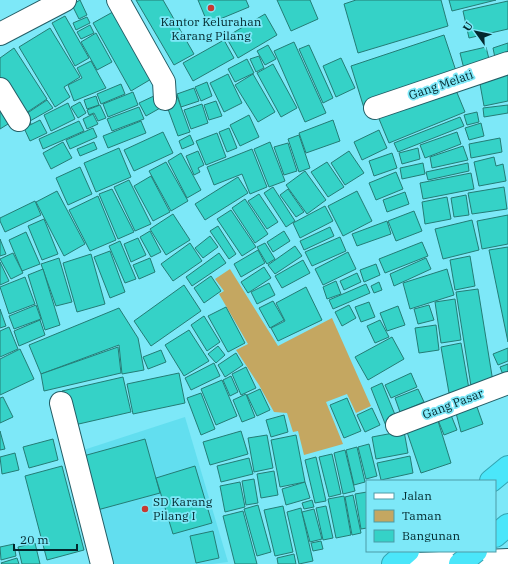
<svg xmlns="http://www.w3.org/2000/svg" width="508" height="564" font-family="'IBM Plex Serif',serif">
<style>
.built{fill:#62deef}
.green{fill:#c4a761}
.building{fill:#35d2c7;stroke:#247c75}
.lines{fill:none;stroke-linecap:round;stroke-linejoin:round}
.minor-casing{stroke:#245e66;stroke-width:24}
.highway-casing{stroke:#32a4b2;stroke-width:24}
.minor{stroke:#fff;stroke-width:22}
.highway{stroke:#4be6fa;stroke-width:22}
.highway-bridge-casing{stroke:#32a4b2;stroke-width:24;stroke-linecap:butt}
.highway-bridge{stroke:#4be6fa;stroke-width:22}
.poi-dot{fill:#c73a32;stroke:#7de8f8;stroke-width:1.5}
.labels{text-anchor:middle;stroke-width:3.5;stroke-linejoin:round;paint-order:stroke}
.poi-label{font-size:12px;fill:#03282d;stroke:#7de8f8}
.street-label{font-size:12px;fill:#03282d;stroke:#7de8f8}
</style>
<rect width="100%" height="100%" fill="#7de8f8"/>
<polygon class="built" points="185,417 228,562 212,564 91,564 65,456"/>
<polygon class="green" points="230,269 278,346 332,318 371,406 356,413 347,394 326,402 343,444 304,455 298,431 293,432 287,413 274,412 259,385 236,350 248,344 219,294 224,291 215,279"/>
<g class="building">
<polygon points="80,0 87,15 79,19 72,5"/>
<polygon points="136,0 163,0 194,54 174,65"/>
<polygon points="198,0 246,0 249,7 208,24"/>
<polygon points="277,0 310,0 318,19 291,31"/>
<polygon points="356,0 441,0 448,26 358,53 344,4"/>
<polygon points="449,0 496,0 452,11"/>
<polygon points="508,1 508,29 469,38 463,11"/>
<polygon points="120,8 158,75 131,91 93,23"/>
<polygon points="265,14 277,35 238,58 226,37"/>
<polygon points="65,16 89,58 75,66 52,23"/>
<polygon points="87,17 90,23 76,30 73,23"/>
<polygon points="90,25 94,33 81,39 77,32"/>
<polygon points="50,28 80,77 64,87 70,97 55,107 19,47"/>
<polygon points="96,33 112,62 97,70 81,42"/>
<polygon points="444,35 458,77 364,108 351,66"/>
<polygon points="224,40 234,58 193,81 183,63"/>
<polygon points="294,42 326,113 305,122 274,51"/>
<polygon points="508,43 508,60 496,63 493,48"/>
<polygon points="268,45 276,59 265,65 257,51"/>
<polygon points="309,45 333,98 323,103 299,49"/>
<polygon points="486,47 490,63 464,69 460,53"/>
<polygon points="14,48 47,99 20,117 0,86 0,58"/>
<polygon points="259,56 264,68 256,72 250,59"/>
<polygon points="341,58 355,88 336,97 323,66"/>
<polygon points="247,59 254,73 235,82 228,69"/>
<polygon points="91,61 106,88 74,101 68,85 82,78 77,68"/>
<polygon points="273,64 297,108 281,117 257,73"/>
<polygon points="508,67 508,101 484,106 478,73"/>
<polygon points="228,74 242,103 224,112 210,83"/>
<polygon points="253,74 275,112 258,122 235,85"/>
<polygon points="207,82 212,96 201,101 195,87"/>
<polygon points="453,83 465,112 389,143 377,114"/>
<polygon points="121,84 125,94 101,104 97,94"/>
<polygon points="194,88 199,101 181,107 177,94"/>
<polygon points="133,92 138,105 108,117 103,104"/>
<polygon points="0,93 16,119 0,129"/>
<polygon points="156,95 162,107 146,116 139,103"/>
<polygon points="96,96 99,105 87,109 84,100"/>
<polygon points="177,96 190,132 178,136 165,101"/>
<polygon points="47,100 53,108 30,121 31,124 25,127 20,118"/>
<polygon points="216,101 222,116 209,120 204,105"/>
<polygon points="80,102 86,113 78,118 71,107"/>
<polygon points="68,103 75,119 51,131 44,115"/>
<polygon points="202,104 208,123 191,129 184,110"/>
<polygon points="100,105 106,118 98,121 94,113 89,115 87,110"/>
<polygon points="508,105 508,113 484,117 483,108"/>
<polygon points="139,107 144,119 112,131 107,119"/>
<polygon points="477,112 479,122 467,125 464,115"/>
<polygon points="93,114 98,124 87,129 83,119"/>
<polygon points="249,115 259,137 240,146 230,125"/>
<polygon points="460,117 464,126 398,152 394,143"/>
<polygon points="40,120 47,133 30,141 24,128"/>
<polygon points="333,120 340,141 306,153 299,133"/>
<polygon points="79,121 84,131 43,149 39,139"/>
<polygon points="141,121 146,133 108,148 103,136"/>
<polygon points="481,123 484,136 469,140 465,128"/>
<polygon points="93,128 97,137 70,149 66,140"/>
<polygon points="229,128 237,148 227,152 219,132"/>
<polygon points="379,130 387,148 362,160 354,142"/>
<polygon points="163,132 173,153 134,171 124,150"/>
<polygon points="457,132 461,144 425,158 420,145"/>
<polygon points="217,133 226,157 206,165 196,141"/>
<polygon points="190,135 194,144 182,149 179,141"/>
<polygon points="299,135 310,168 299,172 288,139"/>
<polygon points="500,138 502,152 471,158 469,144"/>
<polygon points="63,142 72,158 51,169 43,153"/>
<polygon points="94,142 97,149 80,156 77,149"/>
<polygon points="270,142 285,181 269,187 254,149"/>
<polygon points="288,143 297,171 284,175 274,147"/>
<polygon points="463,146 468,160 432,168 430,157"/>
<polygon points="119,148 131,177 96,192 84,163"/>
<polygon points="418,148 420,159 402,164 399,153"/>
<polygon points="252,149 267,187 250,194 242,174 214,185 207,167"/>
<polygon points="198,151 204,165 198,168 200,172 194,175 186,156"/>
<polygon points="349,151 364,173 345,185 331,163"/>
<polygon points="181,153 201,190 187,198 168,161"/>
<polygon points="392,153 397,168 374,176 369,161"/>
<polygon points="494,157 496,166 503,164 506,181 479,186 474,162"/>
<polygon points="166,162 188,201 171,211 149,171"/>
<polygon points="327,162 344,187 328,197 311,172"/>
<polygon points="423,163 425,174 402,179 400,168"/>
<polygon points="468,163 469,171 428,180 426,172"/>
<polygon points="80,167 92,194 68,205 56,178"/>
<polygon points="305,171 326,200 307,214 286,185"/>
<polygon points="396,172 403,189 376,200 369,183"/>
<polygon points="471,173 474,189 423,199 420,183"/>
<polygon points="151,176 170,212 153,221 134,186"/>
<polygon points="238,177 248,193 205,220 195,204"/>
<polygon points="129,180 151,224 135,231 114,187"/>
<polygon points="273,187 295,221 286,227 264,193"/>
<polygon points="504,187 507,209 472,214 468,193"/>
<polygon points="112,189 134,232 118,239 99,194"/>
<polygon points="288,189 304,212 296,217 280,195"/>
<polygon points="57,191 85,244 64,256 36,202"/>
<polygon points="357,191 372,221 343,236 328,206"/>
<polygon points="405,192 409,204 387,212 383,200"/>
<polygon points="259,194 278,222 267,229 248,201"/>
<polygon points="466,195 469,215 454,217 451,198"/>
<polygon points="98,196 116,240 90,251 69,210"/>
<polygon points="447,197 451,219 425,224 422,202"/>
<polygon points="245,199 268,234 255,243 232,208"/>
<polygon points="35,201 41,215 5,232 0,221 0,218"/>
<polygon points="325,206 333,221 300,238 293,223"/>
<polygon points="231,210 256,247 242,256 217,219"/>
<polygon points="414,211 422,231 396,241 388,221"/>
<polygon points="173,214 190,240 166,255 150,229"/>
<polygon points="508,215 508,244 482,249 477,221"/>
<polygon points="44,219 58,254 42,260 28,226"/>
<polygon points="472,220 479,250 443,259 435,229"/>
<polygon points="387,221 391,234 357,246 352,234"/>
<polygon points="218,226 236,254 229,259 210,231"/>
<polygon points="330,227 334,236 304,250 300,241"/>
<polygon points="150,231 161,252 151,257 140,237"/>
<polygon points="284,231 290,241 273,252 267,242"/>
<polygon points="26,232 40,264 22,271 9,240"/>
<polygon points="210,236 218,247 203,258 195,248"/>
<polygon points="340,237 346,251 312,266 305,252"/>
<polygon points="138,238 146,255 131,262 124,244"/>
<polygon points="0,239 6,254 0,256"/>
<polygon points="120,241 136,279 125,283 109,246"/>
<polygon points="422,242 428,256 385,273 379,259"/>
<polygon points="190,243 202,261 173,281 161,264"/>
<polygon points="265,243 275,259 267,264 257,247"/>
<polygon points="295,246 302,256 275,274 268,265"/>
<polygon points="508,247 508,342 489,250"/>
<polygon points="258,250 265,263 241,277 234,264"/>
<polygon points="110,251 125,292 110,298 94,257"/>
<polygon points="348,252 356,269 323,285 315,269"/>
<polygon points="13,253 23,273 11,279 0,259"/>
<polygon points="219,253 226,263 192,286 186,277"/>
<polygon points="91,254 105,304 77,312 63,263"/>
<polygon points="470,256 475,286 455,290 450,260"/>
<polygon points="59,258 72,302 56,306 41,264"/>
<polygon points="150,258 155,272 139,279 133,265"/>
<polygon points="426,258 431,269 394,286 390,274"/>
<polygon points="303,260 310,273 282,288 275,276"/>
<polygon points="0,262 9,281 0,285"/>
<polygon points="376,264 380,275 364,282 360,270"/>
<polygon points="264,267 271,278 248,293 241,282"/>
<polygon points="43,269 60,325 45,330 28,275"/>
<polygon points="447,269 454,295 410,309 403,283"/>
<polygon points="357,273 361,282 344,290 340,281"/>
<polygon points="211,276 221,291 204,303 194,288"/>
<polygon points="25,277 35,304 9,314 0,287"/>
<polygon points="336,281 341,294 327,299 323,287"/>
<polygon points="379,282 382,290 374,293 371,286"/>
<polygon points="269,283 275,295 257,304 251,292"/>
<polygon points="366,284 370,293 333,309 329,300"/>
<polygon points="184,285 201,311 151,346 134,321"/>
<polygon points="306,287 322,320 278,341 271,328 285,321 276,303"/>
<polygon points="478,289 493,382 471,386 456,292"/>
<polygon points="455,299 461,340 441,343 435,302"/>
<polygon points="273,301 284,320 270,328 259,308"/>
<polygon points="369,302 375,317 361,322 355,307"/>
<polygon points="36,305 41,319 14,329 9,316"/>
<polygon points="349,305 356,318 342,326 335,312"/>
<polygon points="429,305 434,320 418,324 414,309"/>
<polygon points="398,306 405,325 387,331 380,313"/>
<polygon points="226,307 245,343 228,352 208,316"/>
<polygon points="119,308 138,338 144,370 122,374 119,345 41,374 29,345"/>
<polygon points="0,309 6,326 0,328"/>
<polygon points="204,316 220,342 207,351 191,325"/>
<polygon points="40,320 45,335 19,346 14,331"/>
<polygon points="380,320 389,337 375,343 367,326"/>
<polygon points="436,325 439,350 419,353 415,328"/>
<polygon points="9,327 18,349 0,357 0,331"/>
<polygon points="189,330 209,361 184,376 165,345"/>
<polygon points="392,337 404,359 368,380 355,357"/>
<polygon points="461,343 469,389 449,393 441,347"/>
<polygon points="218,346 225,355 216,363 208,354"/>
<polygon points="118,347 121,373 44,391 41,374"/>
<polygon points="508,348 508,361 498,365 493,354"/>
<polygon points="20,349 34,379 0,395 0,359"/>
<polygon points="161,350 166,362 148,369 143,357"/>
<polygon points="236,353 243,365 225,377 218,365"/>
<polygon points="214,363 220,376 191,390 185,378"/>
<polygon points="508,364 508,378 505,380 500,367"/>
<polygon points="246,367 256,388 241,395 232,374"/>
<polygon points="179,373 185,403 133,414 127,384"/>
<polygon points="411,373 417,387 391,398 385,385"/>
<polygon points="231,376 238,392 230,396 223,380"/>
<polygon points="123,377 131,412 70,426 62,391"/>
<polygon points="222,380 237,416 216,425 201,389"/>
<polygon points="382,383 398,422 386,426 371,388"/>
<polygon points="260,389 270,410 257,416 247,395"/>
<polygon points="418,389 424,402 400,412 395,398"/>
<polygon points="201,393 215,429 201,435 187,398"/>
<polygon points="246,394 255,417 242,422 233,400"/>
<polygon points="3,397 13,417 0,423 0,398"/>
<polygon points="347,398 361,431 344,438 330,405"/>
<polygon points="477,407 483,424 461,432 456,413"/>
<polygon points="372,408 380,425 365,432 357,415"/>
<polygon points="449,410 457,430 444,435 436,415"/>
<polygon points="284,415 288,432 271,437 266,420"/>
<polygon points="438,421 451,463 421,473 407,432"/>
<polygon points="0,431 5,449 0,450"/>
<polygon points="241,431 248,454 210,465 203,442"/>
<polygon points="404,431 408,453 376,459 372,437"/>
<polygon points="267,435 273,468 254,472 248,438"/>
<polygon points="296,435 305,482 280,487 271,440"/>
<polygon points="53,439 58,460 29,468 23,447"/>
<polygon points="145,439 160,493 90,512 76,458"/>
<polygon points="369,444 377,476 366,479 358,447"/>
<polygon points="357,447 365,482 354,485 346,450"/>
<polygon points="345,450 355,491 343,494 334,453"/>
<polygon points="15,453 19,470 2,474 0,457"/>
<polygon points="332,454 341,494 329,497 319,457"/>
<polygon points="410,456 413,473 381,480 377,463"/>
<polygon points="316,457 326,501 315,503 305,460"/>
<polygon points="249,458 253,474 221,482 217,466"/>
<polygon points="62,466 84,550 47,560 25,476"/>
<polygon points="195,466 212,523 173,534 156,478"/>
<polygon points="274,471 278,495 261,498 257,474"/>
<polygon points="254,479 258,503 246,505 242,481"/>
<polygon points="240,482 245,507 225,512 220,486"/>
<polygon points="305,482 310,498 286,505 282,489"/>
<polygon points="367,492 367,528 361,529 355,494"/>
<polygon points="353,495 361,533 352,535 345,497"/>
<polygon points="344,496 351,535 336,538 328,499"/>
<polygon points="312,500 314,507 304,509 302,503"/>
<polygon points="258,505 271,552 257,556 244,509"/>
<polygon points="283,506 293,552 275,556 264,510"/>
<polygon points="326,506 333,538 323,540 316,508"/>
<polygon points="301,508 313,561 299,564 287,512"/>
<polygon points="314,509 322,539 310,542 302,512"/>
<polygon points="243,511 257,564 235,564 223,516"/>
<polygon points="213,531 219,558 196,563 190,536"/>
<polygon points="321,541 323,549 313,551 311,543"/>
<polygon points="35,543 40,564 22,564 18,547"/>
<polygon points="14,544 16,556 1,560 0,547"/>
<polygon points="294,554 296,564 278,564 277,558"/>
<polygon points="17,558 19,564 2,564 1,563"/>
</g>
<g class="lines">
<defs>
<g id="minor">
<polyline points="118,0 164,82 165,99"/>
<polyline points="0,34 65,0"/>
<polyline points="0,89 19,120"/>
<polyline points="375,108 508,63"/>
<polyline points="61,403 102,564"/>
<polyline points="397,425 508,383"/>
<polyline points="417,564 508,560"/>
</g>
<g id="highway">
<polyline points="491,481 508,467"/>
<polyline points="495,536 508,525"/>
<polyline points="393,564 408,551"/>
</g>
</defs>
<use href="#minor" class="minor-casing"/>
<use href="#highway" class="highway-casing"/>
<use href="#minor" class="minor"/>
<use href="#highway" class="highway"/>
<defs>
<polyline id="highway-bridge" points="460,564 476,551"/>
</defs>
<use href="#highway-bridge" class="highway-bridge-casing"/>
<use href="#highway-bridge" class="highway-bridge"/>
</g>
<g class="poi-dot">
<circle cx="211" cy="8" r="4"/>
<circle cx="145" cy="509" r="4"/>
</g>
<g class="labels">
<g class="poi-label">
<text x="211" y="26">Kantor Kelurahan<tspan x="211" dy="14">Karang Pilang</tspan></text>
<text x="153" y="506" text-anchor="start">SD Karang<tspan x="153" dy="14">Pilang I</tspan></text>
</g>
<g class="street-label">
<text transform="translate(441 85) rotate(-19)" y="4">Gang Melati</text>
<text transform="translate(453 404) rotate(-21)" y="4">Gang Pasar</text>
</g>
</g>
<rect x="366" y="480" width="130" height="72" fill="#7de8f8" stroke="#4c9ba7"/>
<rect x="374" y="493" width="20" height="6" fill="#ffffff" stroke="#4c9ba7"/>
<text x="402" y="500" font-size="12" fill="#03282d">Jalan</text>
<rect x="374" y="510" width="20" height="12" fill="#c4a761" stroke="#4c9ba7"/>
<text x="402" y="520" font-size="12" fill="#03282d">Taman</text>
<rect x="374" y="530" width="20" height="12" fill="#35d2c7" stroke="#4c9ba7"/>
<text x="402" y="540" font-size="12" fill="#03282d">Bangunan</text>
<g transform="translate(476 32) rotate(303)" stroke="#7de8f8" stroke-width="3" paint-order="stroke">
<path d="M0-3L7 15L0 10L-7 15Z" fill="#03282d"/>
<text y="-6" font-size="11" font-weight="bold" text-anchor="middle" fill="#03282d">U</text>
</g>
<path d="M14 544v6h63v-6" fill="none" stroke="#03282d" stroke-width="2"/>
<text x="20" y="544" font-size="12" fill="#03282d" stroke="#7de8f8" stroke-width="3" paint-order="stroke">20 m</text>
</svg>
